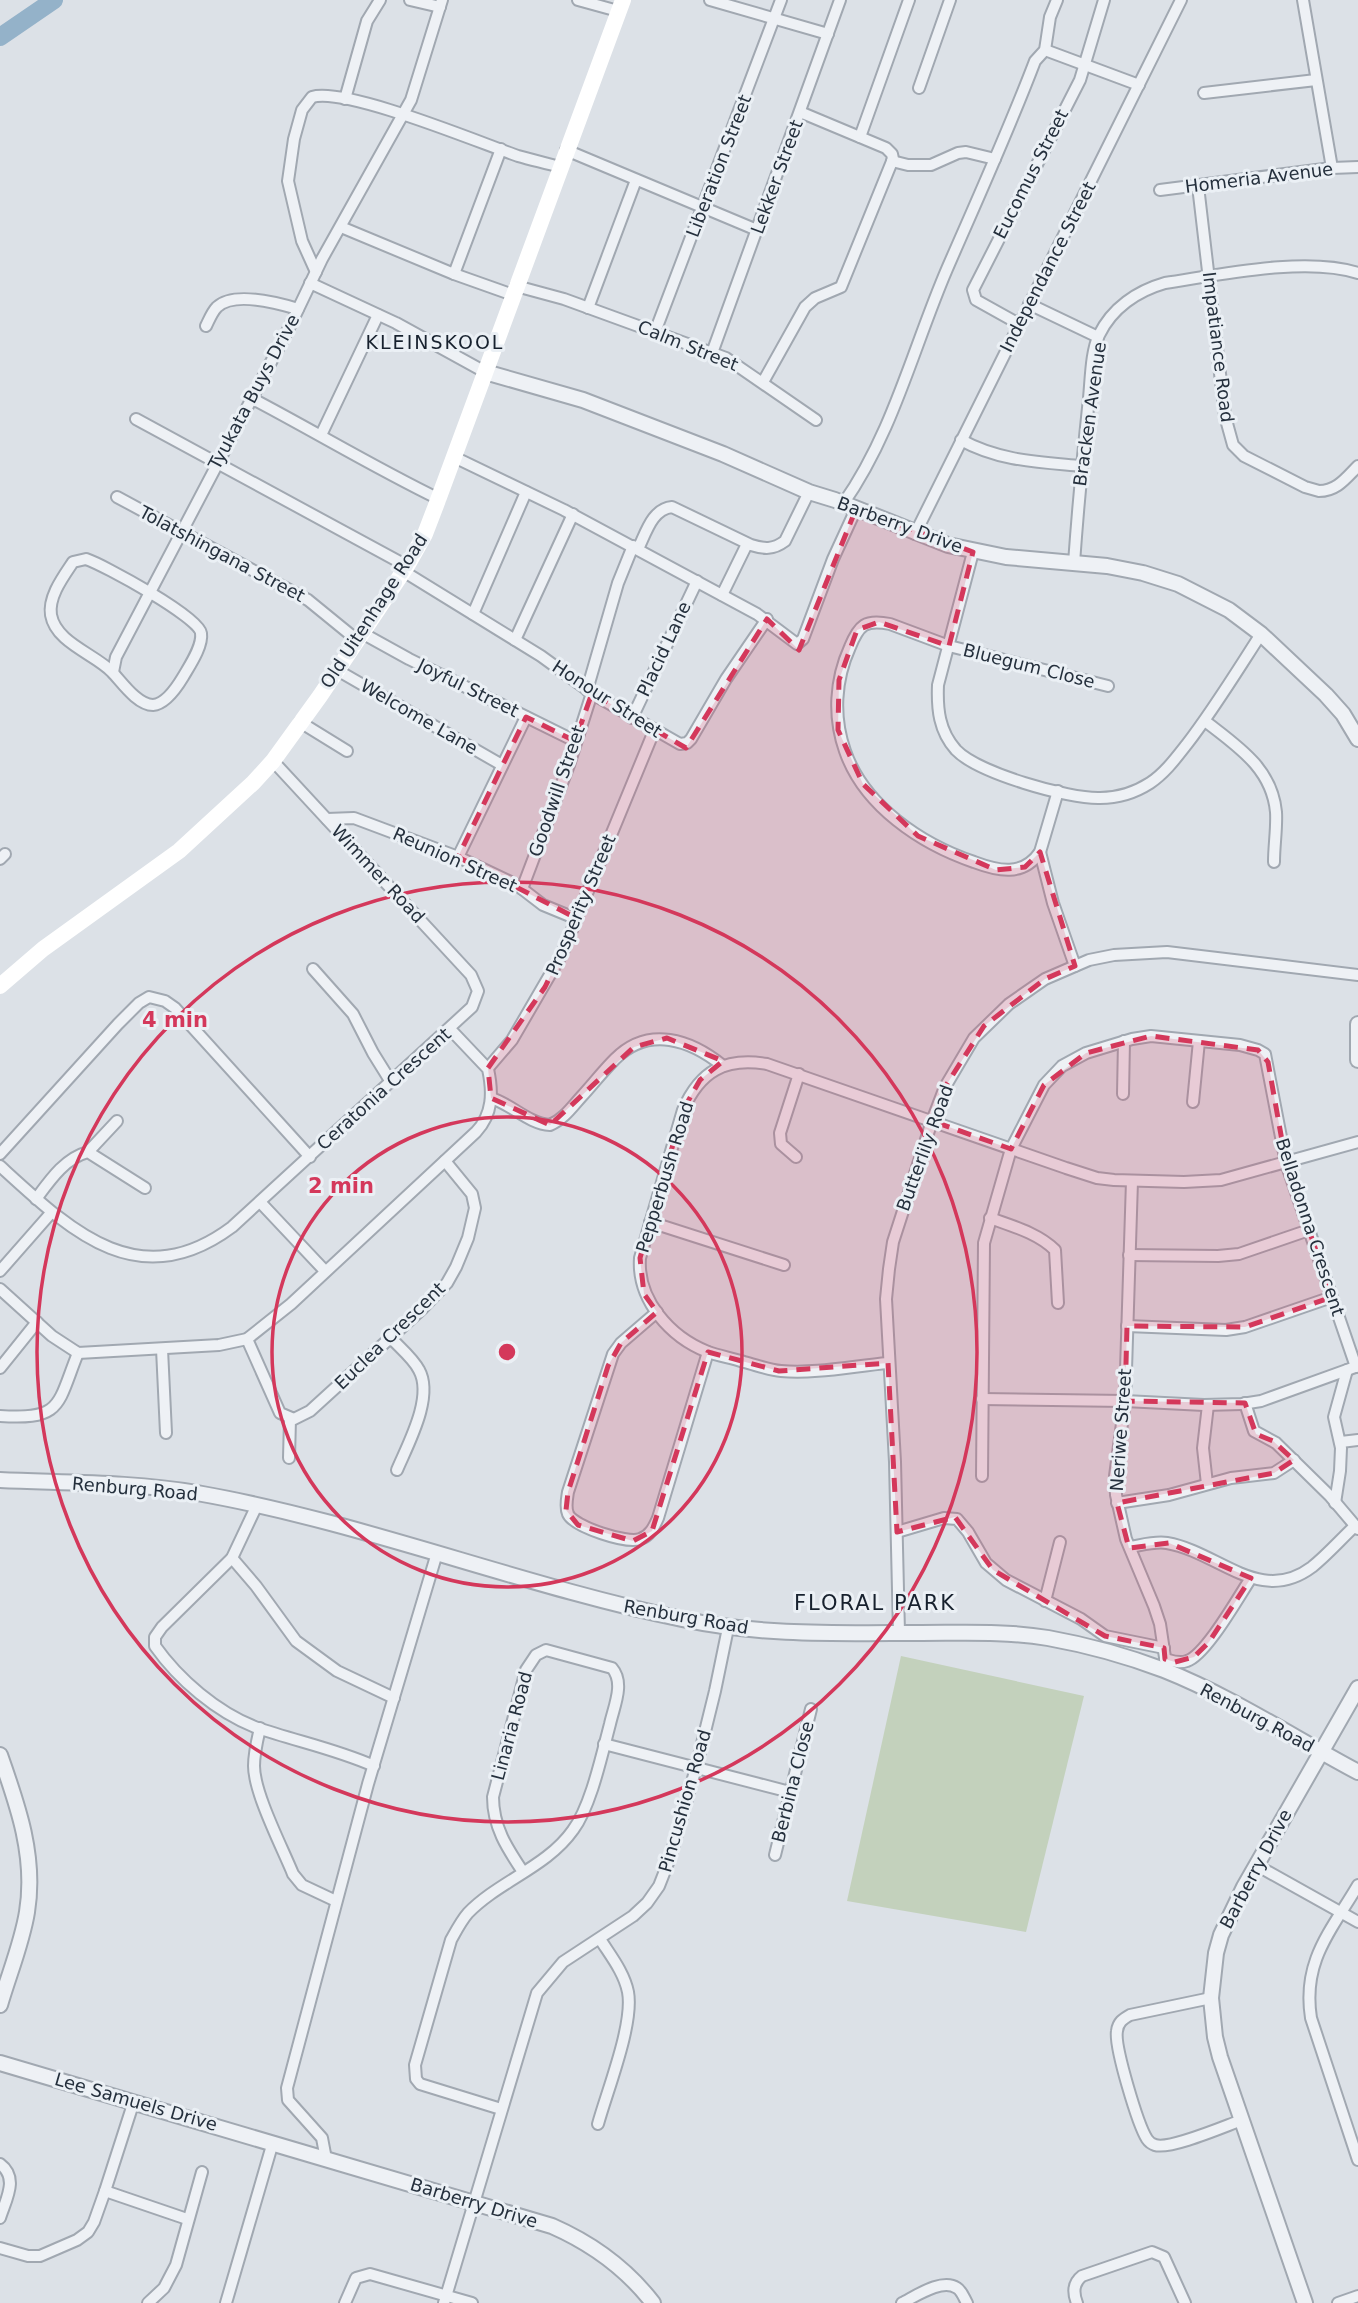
<svg xmlns="http://www.w3.org/2000/svg" width="1358" height="2303" font-family="'DejaVu Sans',sans-serif">
<style>
.green{fill:#c3d1bc}
.lines{fill:none;stroke-linecap:round;stroke-linejoin:round}
.river{stroke:#94b2c9;stroke-width:18}
.minor-casing{stroke:#a1a8b1;stroke-width:14}
.tertiary-casing{stroke:#a1a8b1;stroke-width:18}
.minor{stroke:#eef1f5;stroke-width:10}
.tertiary{stroke:#eef1f5;stroke-width:14}
.secondary{stroke:#fff;stroke-width:16}
.marked{fill:#d4385b;fill-opacity:0.2;stroke:#d4385b;stroke-width:5;stroke-dasharray:14 9;stroke-linejoin:round}
.ring{fill:none;stroke:#d4385b;stroke-width:3.5}
.labels{text-anchor:middle;stroke-width:6;stroke-linejoin:round;paint-order:stroke}
.street-label{font-size:18px;fill:#25303d;stroke:#ebf0f5}
.neighbourhood-label{font-size:19px;letter-spacing:2px;fill:#17212e;stroke:#ebf0f5}
.quarter-label{font-size:21px;letter-spacing:2px;fill:#17212e;stroke:#ebf0f5}
.centre{fill:#d4385b;stroke:#ebf0f5;stroke-width:3.5}
.ring-label{font-size:21px;text-anchor:middle;font-weight:bold;fill:#d4385b;stroke:#ebf0f5;stroke-width:6;stroke-linejoin:round;paint-order:stroke}
</style>
<rect width="100%" height="100%" fill="#dce1e7"/>
<polygon class="green" points="901,1656 1084,1696 1026,1932 847,1901"/>
<g class="lines">
<polyline class="river" points="0,37 54,0"/>
<defs>
<g id="minor">
<polyline points="410,0 440,7"/>
<polyline points="578,0 618,11"/>
<polyline points="710,0 828,34"/>
<polyline points="1303,0 1332,168"/>
<polyline points="1045,50 1139,85"/>
<polyline points="919,88 950,0"/>
<polyline points="1204,93 1316,80"/>
<polyline points="345,99 367,21 380,0"/>
<polyline points="860,137 909,0"/>
<polyline points="566,150 757,230"/>
<polyline points="892,161 908,165 931,165 958,153 966,152 995,159"/>
<path d="M1198 186 1225 416 1233 445 1244 456 1305 487 1319 491C1337 491 1346 478 1358 466"/>
<polyline points="1160,190 1332,168 1358,167"/>
<polyline points="341,227 454,274 513,295"/>
<path d="M316 272 302 241 288 181 294 139 302 110 312 97C346 87 478 142 518 156 532 160 546 163 560 167"/>
<polyline points="454,274 501,149"/>
<polyline points="310,283 396,323 485,372"/>
<polyline points="516,286 564,299 726,358 816,420"/>
<polyline points="1029,304 1098,337"/>
<polyline points="588,308 636,180"/>
<polyline points="1019,324 976,300 973,290 1080,80 1104,0"/>
<path d="M206 326C209 320 212 312 217 307 234 291 278 303 298 309"/>
<polyline points="655,332 781,0"/>
<polyline points="712,353 840,0"/>
<polyline points="763,382 805,307 815,298 841,287 893,159 892,154 886,148 800,112"/>
<path d="M251 398C314 431 375 468 439 499"/>
<polyline points="136,419 407,566"/>
<polyline points="321,435 378,315"/>
<path d="M961 440C999 461 1039 462 1081 466"/>
<polyline points="454,457 564,510 757,614 797,644 803,639 833,559 856,509"/>
<polyline points="117,497 308,600 357,640"/>
<path d="M843 504C893 433 913 348 947 269 977 200 1008 132 1035 61L1045 50 1050 17 1057 0"/>
<polyline points="915,534 1181,0"/>
<path d="M638 549C646 533 652 509 672 507L751 545C764 549 773 550 785 541L809 492"/>
<path d="M973 552 938 685C937 709 939 731 956 750 978 773 1068 799 1100 798 1118 798 1136 792 1150 783 1165 773 1176 758 1187 744 1214 709 1237 671 1261 634"/>
<path d="M86 559C104 565 199 617 201 633 203 646 190 665 183 677 177 687 166 704 153 705 137 705 121 681 112 672 95 654 56 643 51 615 48 597 63 577 73 562Z"/>
<path d="M1074 563C1078 508 1083 453 1089 398 1091 378 1091 352 1099 335 1112 308 1137 291 1165 283 1219 275 1306 256 1358 273"/>
<polyline points="403,571 541,656 596,696 680,744 687,743 691,739 726,679 767,619"/>
<polyline points="722,595 747,544"/>
<polyline points="473,614 526,492"/>
<polyline points="362,633 409,659 575,741"/>
<polyline points="515,640 573,514"/>
<polyline points="337,670 502,765"/>
<polyline points="113,672 116,657 291,324 322,259 411,100 442,0"/>
<polyline points="587,690 618,583 633,546"/>
<polyline points="632,718 697,581"/>
<path d="M1205 721C1237 746 1272 768 1276 812 1277 828 1274 845 1274 862"/>
<polyline points="300,722 347,751"/>
<path d="M1058 791 1040 852C1023 877 998 871 974 862 921 844 864 806 845 751 833 717 835 680 850 647 859 625 865 619 890 624L949 646 1108 686"/>
<polyline points="327,819 354,818 458,857 517,885 543,905 577,919"/>
<polyline points="1040,852 1053,903 1075,966"/>
<polyline points="458,857 526,717"/>
<polyline points="0,859 5,854"/>
<polyline points="522,889 569,765 592,693"/>
<polyline points="313,969 353,1014 373,1053 391,1082"/>
<polyline points="488,1068 512,1040 562,954 654,731"/>
<polyline points="1123,1094 1124,1041"/>
<path d="M491 1098C511 1104 529 1124 550 1125 564 1119 572 1107 582 1096 593 1084 603 1071 615 1059 649 1025 691 1040 723 1066"/>
<polyline points="1193,1102 1199,1041"/>
<polyline points="88,1152 117,1121"/>
<polyline points="0,1154 118,1024 139,1003 149,997 165,1001 175,1008 310,1157"/>
<polyline points="796,1157 781,1144 780,1133 799,1074"/>
<path d="M0 1166C70 1230 138 1297 232 1227L472 1007 478 991 471 975 273 761"/>
<polyline points="1132,1181 1125,1401 1115,1476 1116,1495 1126,1539 1154,1606 1160,1624 1167,1671"/>
<path d="M36 1199C50 1180 65 1158 88 1152L145 1188"/>
<polyline points="260,1202 325,1271"/>
<path d="M990 1218C1012 1226 1038 1233 1055 1250L1058 1303"/>
<polyline points="650,1222 784,1265"/>
<polyline points="1129,1255 1218,1256 1239,1254 1309,1230"/>
<polyline points="0,1271 51,1213"/>
<path d="M0 1289 52 1336 78 1353 219 1345 247 1339 291 1304 476 1132C493 1114 493 1092 488 1069L450 1029"/>
<path d="M657 1312 621 1343 613 1354 568 1492C567 1499 565 1507 568 1514 574 1527 627 1544 640 1539 650 1536 654 1527 658 1518L708 1352"/>
<polyline points="1127,1326 1226,1330 1245,1327 1332,1297"/>
<path d="M390 1337C399 1347 413 1358 419 1370 434 1397 408 1444 397 1470"/>
<polyline points="247,1339 280,1413 294,1419 310,1411 423,1308 447,1283 456,1267 468,1238 475,1208 472,1194 445,1161"/>
<polyline points="162,1349 166,1433"/>
<path d="M888 1363C853 1366 816 1374 781 1371 769 1370 756 1365 744 1362 732 1358 719 1356 708 1352 670 1337 637 1300 640 1258L683 1110C700 1071 725 1057 767 1064L1066 1168 1097 1178 1114 1180 1184 1182 1221 1180 1358 1142"/>
<polyline points="0,1368 37,1322"/>
<polyline points="982,1399 1125,1401 1204,1405 1242,1404 1261,1401 1358,1366"/>
<polyline points="1245,1403 1254,1431 1276,1443 1330,1496 1358,1529"/>
<path d="M0 1416C63 1420 57 1405 78 1353"/>
<polyline points="1341,1442 1358,1440"/>
<polyline points="289,1458 290,1419"/>
<polyline points="982,1476 984,1243 1011,1149 1044,1085 1062,1066 1086,1053 1132,1039 1151,1036 1240,1045 1258,1050 1265,1054 1286,1163 1356,1367"/>
<polyline points="1207,1484 1203,1448 1208,1405"/>
<polyline points="1117,1503 1169,1495 1231,1478 1274,1473 1294,1460"/>
<polyline points="1335,1503 1340,1471 1341,1448 1334,1417 1347,1370"/>
<path d="M257 1505 232 1558 162 1627 155 1637V1646C179 1680 217 1712 255 1727 295 1741 336 1749 374 1766"/>
<polyline points="897,1532 944,1518 957,1519 968,1532 986,1563 1006,1580 1081,1619 1105,1636 1164,1648"/>
<path d="M1130 1547C1142 1545 1155 1541 1167 1543 1219 1552 1260 1606 1312 1567 1327 1555 1341 1539 1355 1526"/>
<polyline points="232,1558 256,1586 296,1641 337,1671 394,1698"/>
<polyline points="1045,1601 1060,1542"/>
<polyline points="899,1633 895,1462 886,1299 889,1269 893,1242 932,1121 945,1087 974,1038 1009,1004 1045,979 1089,960 1114,955 1167,952 1358,975"/>
<path d="M1165 1659C1172 1661 1179 1664 1187 1661 1206 1655 1239 1596 1251 1578"/>
<path d="M260 1728C257 1741 254 1753 254 1766 254 1793 282 1847 293 1874L302 1885 336 1901"/>
<polyline points="604,1744 790,1792"/>
<polyline points="775,1855 811,1709"/>
<polyline points="1256,1865 1358,1922"/>
<path d="M1358 1885C1331 1931 1302 1961 1311 2018L1358 2160"/>
<path d="M1211 1998 1130 2015C1123 2019 1118 2022 1117 2031 1114 2046 1138 2125 1147 2139 1149 2142 1152 2144 1155 2145 1170 2150 1225 2126 1242 2120"/>
<path d="M501 2109 420 2084 416 2079 415 2065 451 1940C456 1931 461 1921 468 1913 499 1881 547 1867 573 1830 591 1806 602 1754 610 1724 614 1706 625 1683 612 1668L546 1650 536 1655 526 1670 493 1797C493 1827 507 1848 523 1872"/>
<path d="M598 2124C607 2091 634 2024 628 1992 624 1972 610 1955 600 1939"/>
<polyline points="326,2159 322,2138 288,2100 287,2088 368,1784 437,1553"/>
<path d="M0 2164C19 2178 6 2199 0 2218"/>
<polyline points="105,2191 187,2219"/>
<polyline points="0,2248 28,2256 40,2256 77,2240 88,2232 94,2222 105,2191 134,2101"/>
<polyline points="148,2303 164,2288 176,2265 202,2172"/>
<polyline points="226,2303 273,2142"/>
<polyline points="345,2303 356,2278 370,2274 472,2303"/>
<polyline points="444,2303 537,1993 563,1962 633,1916 647,1903 659,1886 670,1858 696,1768 715,1691 728,1628"/>
<path d="M902 2303C916 2296 942 2278 957 2288 962 2291 964 2298 967 2303"/>
<path d="M1077 2303C1073 2293 1073 2283 1082 2276L1152 2252 1164 2257 1185 2303"/>
<polyline points="1338,2303 1358,2296"/>
</g>
<g id="tertiary">
<polyline points="485,372 583,400 723,454 809,492 835,500 948,545 1006,557 1107,566 1143,573 1178,584 1229,610 1261,634 1326,695 1343,714 1358,739"/>
<polyline points="1358,1024 1358,1060"/>
<path d="M0 1480C65 1483 133 1482 197 1493 362 1522 519 1585 682 1619 761 1636 842 1633 922 1633 964 1633 1007 1631 1048 1638 1087 1645 1127 1656 1164 1670 1232 1697 1294 1738 1358 1772"/>
<path d="M0 1755C18 1806 36 1857 27 1912 22 1943 9 1974 0 2005"/>
<path d="M0 2063 552 2226C593 2244 626 2268 653 2303"/>
<polyline points="1305,2303 1220,2057 1215,2037 1211,1998 1216,1953 1221,1935 1244,1887 1358,1688"/>
</g>
</defs>
<use href="#minor" class="minor-casing"/>
<use href="#tertiary" class="tertiary-casing"/>
<use href="#minor" class="minor"/>
<use href="#tertiary" class="tertiary"/>
<polyline class="secondary" points="0,986 43,949 179,851 253,783 273,761 320,696 407,566 425,534 435,508 623,0"/>
</g>
<path class="marked" d="M856 509 973 552 949 646 879 622 857 630 839 680 838 730 863 784 918 836 996 870 1025 867 1040 852 1075 966 1045 979 984 1026 945 1087 932 1121 1011 1149 1044 1085 1086 1053 1151 1036 1258 1050 1268 1062 1286 1163 1332 1297 1245 1327 1127 1326 1125 1401 1245 1403 1256 1434 1273 1441 1294 1460 1274 1473 1117 1503 1129 1548 1169 1543 1251 1578 1209 1642 1194 1657 1175 1662 1165 1659 1164 1648 1105 1636 993 1570 955 1517 897 1532 888 1363 779 1371 708 1352 652 1531 633 1541 578 1525 566 1510 568 1492 608 1366 621 1343 657 1312 644 1294 640 1258 683 1110 700 1080 723 1061 667 1038 634 1047 550 1125 491 1098 488 1068 545 987 578 919 458 857 526 717 575 741 592 693 686 748 767 619 799 650Z"/>
<g class="ring">
<circle cx="507" cy="1352" r="235"/>
<circle cx="507" cy="1352" r="470"/>
</g>
<g class="labels">
<g class="street-label">
<text transform="translate(719 166) rotate(-69)" y="6">Liberation Street</text>
<text transform="translate(1031 174) rotate(-63)" y="6">Eucomus Street</text>
<text transform="translate(777 177) rotate(-70)" y="6">Lekker Street</text>
<text transform="translate(1259 178) rotate(-7)" y="6">Homeria Avenue</text>
<text transform="translate(1048 267) rotate(-63)" y="6">Independance Street</text>
<text transform="translate(688 346) rotate(22)" y="6">Calm Street</text>
<text transform="translate(1218 347) rotate(83)" y="6">Impatiance Road</text>
<text transform="translate(254 392) rotate(-62)" y="6">Tyukata Buys Drive</text>
<text transform="translate(1090 414) rotate(-82)" y="6">Bracken Avenue</text>
<text transform="translate(900 525) rotate(20)" y="6">Barberry Drive</text>
<text transform="translate(222 554) rotate(28)" y="6">Tolatshingana Street</text>
<text transform="translate(374 611) rotate(-57)" y="6">Old Uitenhage Road</text>
<text transform="translate(664 649) rotate(-65)" y="6">Placid Lane</text>
<text transform="translate(1029 666) rotate(14)" y="6">Bluegum Close</text>
<text transform="translate(468 688) rotate(26)" y="6">Joyful Street</text>
<text transform="translate(607 699) rotate(33)" y="6">Honour Street</text>
<text transform="translate(419 717) rotate(30)" y="6">Welcome Lane</text>
<text transform="translate(557 791) rotate(-71)" y="6">Goodwill Street</text>
<text transform="translate(455 860) rotate(24)" y="6">Reunion Street</text>
<text transform="translate(378 874) rotate(47)" y="6">Wimmer Road</text>
<text transform="translate(581 905) rotate(-67)" y="6">Prosperity Street</text>
<text transform="translate(384 1089) rotate(-42)" y="6">Ceratonia Crescent</text>
<text transform="translate(925 1148) rotate(-70)" y="6">Butterlily Road</text>
<text transform="translate(665 1177) rotate(-73)" y="6">Pepperbush Road</text>
<text transform="translate(1310 1227) rotate(72)" y="6">Belladonna Crescent</text>
<text transform="translate(390 1336) rotate(-44)" y="6">Euclea Crescent</text>
<text transform="translate(1121 1430) rotate(-86)" y="6">Neriwe Street</text>
<text transform="translate(135 1489) rotate(5)" y="6">Renburg Road</text>
<text transform="translate(686 1617) rotate(10)" y="6">Renburg Road</text>
<text transform="translate(1257 1718) rotate(28)" y="6">Renburg Road</text>
<text transform="translate(512 1726) rotate(-75)" y="6">Linaria Road</text>
<text transform="translate(793 1782) rotate(-76)" y="6">Berbina Close</text>
<text transform="translate(685 1801) rotate(-74)" y="6">Pincushion Road</text>
<text transform="translate(1256 1869) rotate(-62)" y="6">Barberry Drive</text>
<text transform="translate(136 2102) rotate(16)" y="6">Lee Samuels Drive</text>
<text transform="translate(474 2203) rotate(17)" y="6">Barberry Drive</text>
</g>
<g class="neighbourhood-label">
<text x="435" y="349">KLEINSKOOL</text>
</g>
<g class="quarter-label">
<text x="875" y="1610">FLORAL PARK</text>
</g>
</g>
<circle cx="507" cy="1352" r="10" class="centre"/>
<g class="ring-label">
<text x="175" y="1027">4 min</text>
<text x="341" y="1193">2 min</text>
</g>
</svg>
